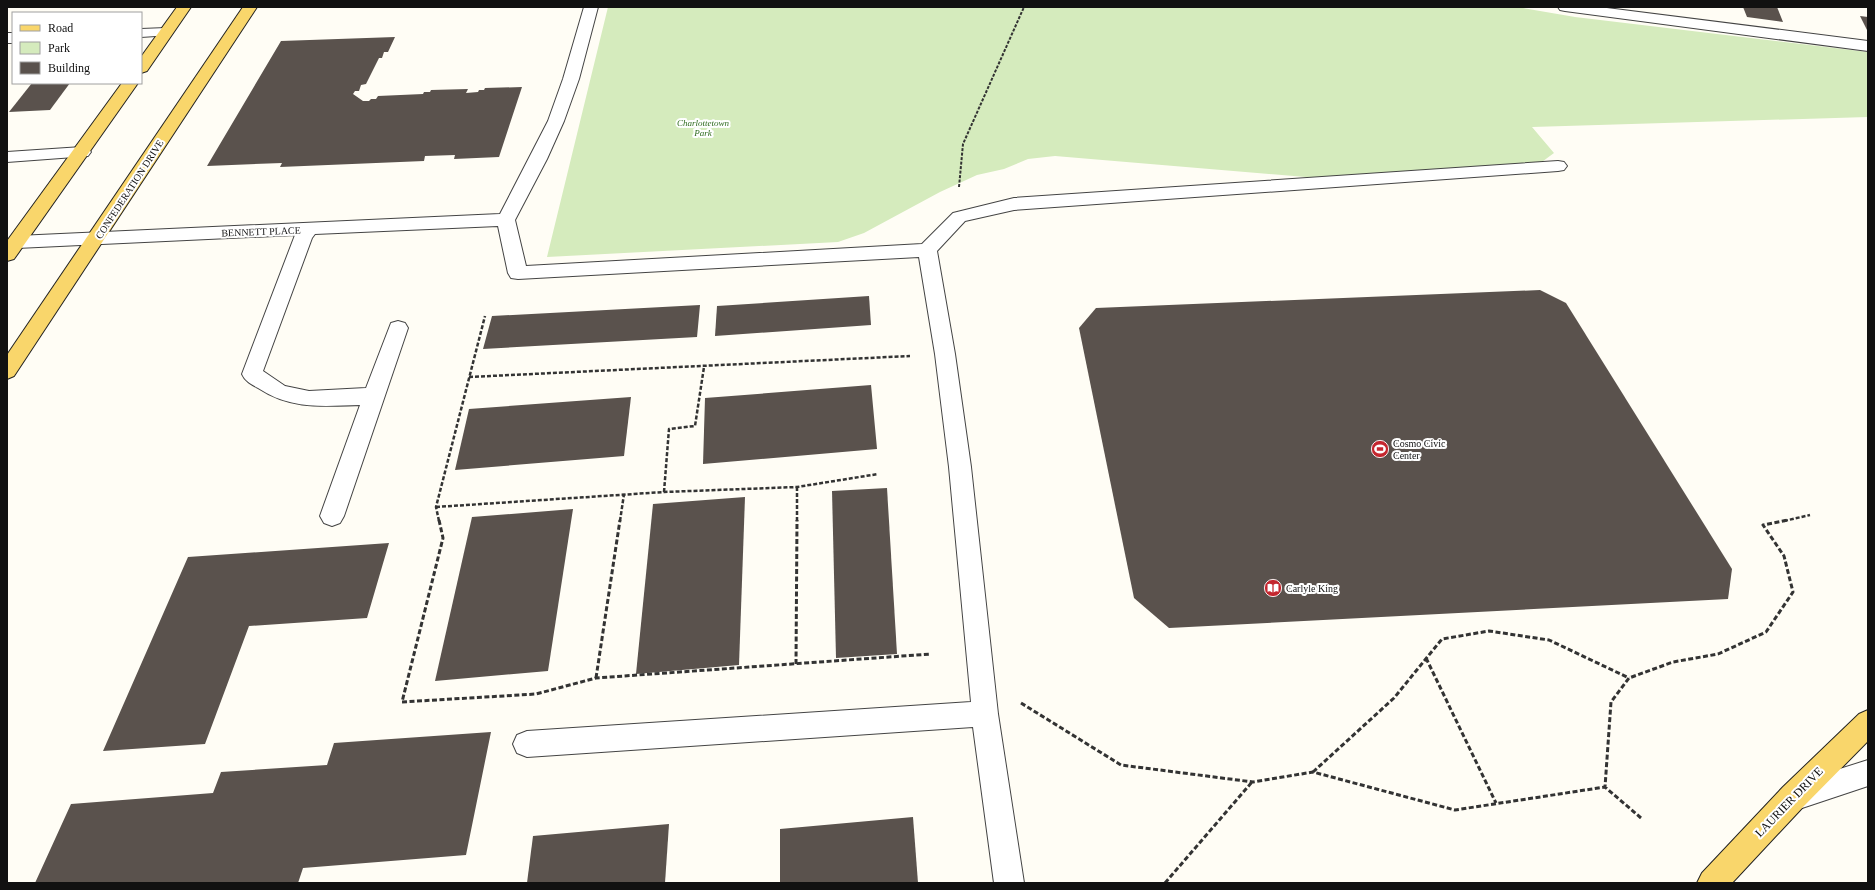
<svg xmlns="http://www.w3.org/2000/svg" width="1875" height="890" font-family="'Times New Roman',serif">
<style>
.green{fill:#d5ebbd}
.building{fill:#5a524d}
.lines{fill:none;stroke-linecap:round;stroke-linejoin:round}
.minor-casing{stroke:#444;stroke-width:2}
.major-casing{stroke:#222;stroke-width:2}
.path-far2{stroke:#333;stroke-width:2;stroke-dasharray:3 1.5;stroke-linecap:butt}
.path-far1{stroke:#333;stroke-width:2.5;stroke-dasharray:4 2;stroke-linecap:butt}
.path{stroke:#333;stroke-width:3;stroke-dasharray:5 2.5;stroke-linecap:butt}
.minor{fill:#fff;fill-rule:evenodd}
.major{fill:#f9d66b;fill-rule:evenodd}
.labels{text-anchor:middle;stroke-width:4;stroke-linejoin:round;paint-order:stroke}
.far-park-label{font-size:9px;font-style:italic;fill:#2f6b1f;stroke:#fff}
.street-label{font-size:10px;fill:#111;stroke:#fff}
.poi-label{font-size:10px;fill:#111;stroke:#fff;text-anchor:start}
.near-street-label{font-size:12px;fill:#111;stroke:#fff}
</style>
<rect width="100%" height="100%" fill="#fffdf5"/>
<polygon class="green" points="608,7 1517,7 1575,17 1868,52 1868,117 1532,127 1554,153 1535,167 1341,180 1055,156 1028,159 1004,169 977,175 940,192 864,233 838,242 547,257"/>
<g class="building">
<polygon points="1743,7 1777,7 1783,22 1747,17"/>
<polygon points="1860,16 1868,17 1868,32"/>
<polygon points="395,37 388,52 384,52 382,58 379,58 366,84 361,85 359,91 355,91 353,94 363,101 369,101 371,99 376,99 378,96 423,94 424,92 430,92 431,90 468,89 466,93 478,92 479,90 484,90 485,88 522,87 499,157 454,159 455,155 425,156 424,161 280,167 282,163 207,166 281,41"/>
<polygon points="32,83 70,83 50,110 9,112"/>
<polygon points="1540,290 1566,303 1732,569 1728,599 1169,628 1134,598 1079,328 1096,308"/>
<polygon points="869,296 871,325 715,336 717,306"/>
<polygon points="700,305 697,337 483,349 492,316"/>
<polygon points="871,385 877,449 703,464 705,398"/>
<polygon points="631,397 624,456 455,470 469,409"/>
<polygon points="887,488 897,654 836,658 832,491"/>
<polygon points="745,497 739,665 636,674 653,504"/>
<polygon points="573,509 548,671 435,681 472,517"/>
<polygon points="389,543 367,618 249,626 205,744 103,751 188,557"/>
<polygon points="491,732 466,855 303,868 298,883 35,883 71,804 213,793 221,772 327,765 334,743"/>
<polygon points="913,817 918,883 780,883 780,829"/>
<polygon points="669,824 665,883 527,883 533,836"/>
</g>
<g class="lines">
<defs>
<g id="minor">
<path d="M584 7H598L579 79 564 121 547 159 515 220 526 266 922 244 953 213 1014 198 1558 161 1564 162 1567 166 1564 170 1558 171 1014 210 965 221 937 251 955 354 971 467 998 714 1024 883H994L973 727 527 757 517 753 513 744 517 735 527 731 971 702 949 467 935 354 919 257 518 279 511 278 508 273 498 226 315 234 312 238 263 371 285 386 309 391 366 388 391 323 398 321 405 323 408 328 344 516 340 523 332 526 324 523 320 516 360 405C323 406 291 410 258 388 251 384 245 381 242 374L295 235 17 248 10 246 8 242 10 238 17 236 500 214 548 121 563 79Z"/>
<polygon points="1558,7 1599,7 1868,41 1868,51 1565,11 1560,10"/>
<polygon points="166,28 171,29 173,32 171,35 141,37 141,29"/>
<rect x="7" y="33" width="6" height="10"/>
<polygon points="82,147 88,148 91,152 88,156 7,162 7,152"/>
<polygon points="1868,760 1868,786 1796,810 1786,806 1782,796 1786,786"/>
</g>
<g id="major">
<polygon points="177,7 191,7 147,71 141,73 141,57"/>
<polygon points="243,7 257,7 14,376 7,379 7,355"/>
<polygon points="122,83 138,83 14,259 7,261 7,241"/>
<polygon points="1868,710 1868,741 1803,807 1732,883 1697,883 1702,873 1783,787 1859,714"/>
</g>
</defs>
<use href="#minor" class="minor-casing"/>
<use href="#major" class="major-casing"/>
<polyline class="path-far2" points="959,187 963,144 1024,7"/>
<g class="path-far1">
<polyline points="469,377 910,356"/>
<polyline points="664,492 669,429 695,426 704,367"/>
<polyline points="436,507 664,492 797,487 878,474"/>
<polyline points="439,521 436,507 485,316"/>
<polyline points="620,521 624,494"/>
<polyline points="797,521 797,487"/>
<polyline points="1784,521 1810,515"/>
</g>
<g class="path">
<polyline points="439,520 443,538 402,702 536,694 596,678 931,654"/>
<polyline points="1426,658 1496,803"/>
<polyline points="796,664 797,520"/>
<polyline points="596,678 620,520"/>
<polyline points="1021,703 1121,765 1253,782 1313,772 1455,810 1605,787"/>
<polyline points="1313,772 1394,698 1442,639 1489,631 1549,640 1629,678"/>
<polyline points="1641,818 1605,787 1611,702 1629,678 1673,662 1718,654 1766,632 1793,592 1784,556 1763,525 1788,520"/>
<polyline points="1165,883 1252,782"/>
</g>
<use href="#minor" class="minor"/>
<use href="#major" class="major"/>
</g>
<defs>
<symbol id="stadium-disc" viewBox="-11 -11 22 22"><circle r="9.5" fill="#c4262e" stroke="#fff"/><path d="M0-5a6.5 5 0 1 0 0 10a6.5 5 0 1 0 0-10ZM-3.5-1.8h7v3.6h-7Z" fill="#fff"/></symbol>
<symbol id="library-disc" viewBox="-11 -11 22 22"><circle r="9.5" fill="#c4262e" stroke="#fff"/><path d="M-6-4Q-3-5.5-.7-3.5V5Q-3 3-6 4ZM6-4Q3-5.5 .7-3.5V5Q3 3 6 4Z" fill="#fff"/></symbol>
</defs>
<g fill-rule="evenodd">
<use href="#stadium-disc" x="1370" y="439" width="20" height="20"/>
<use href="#library-disc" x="1263" y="578" width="20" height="20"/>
</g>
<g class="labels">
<g class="far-park-label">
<text x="703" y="126">Charlottetown<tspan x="703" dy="10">Park</tspan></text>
</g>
<g class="street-label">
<text transform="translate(129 189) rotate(-57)" y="4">CONFEDERATION DRIVE</text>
<text transform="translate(261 231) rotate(-2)" y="4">BENNETT PLACE</text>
</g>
<g class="poi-label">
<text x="1393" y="447">Cosmo Civic<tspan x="1393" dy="12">Center</tspan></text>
<text x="1286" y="592">Carlyle King</text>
</g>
<g class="near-street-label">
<text transform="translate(1789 802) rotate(-46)" y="4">LAURIER DRIVE</text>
</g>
</g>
<rect width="1875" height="890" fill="none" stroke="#111111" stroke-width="16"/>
<rect x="12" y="12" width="130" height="72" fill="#ffffff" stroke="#a0a0a0"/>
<rect x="20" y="25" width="20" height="6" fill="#f9d66b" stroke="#a0a0a0"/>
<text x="48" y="32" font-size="12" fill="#111111">Road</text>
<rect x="20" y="42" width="20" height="12" fill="#d5ebbd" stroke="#a0a0a0"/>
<text x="48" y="52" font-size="12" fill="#111111">Park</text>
<rect x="20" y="62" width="20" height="12" fill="#5a524d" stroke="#a0a0a0"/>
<text x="48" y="72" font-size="12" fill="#111111">Building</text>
</svg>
